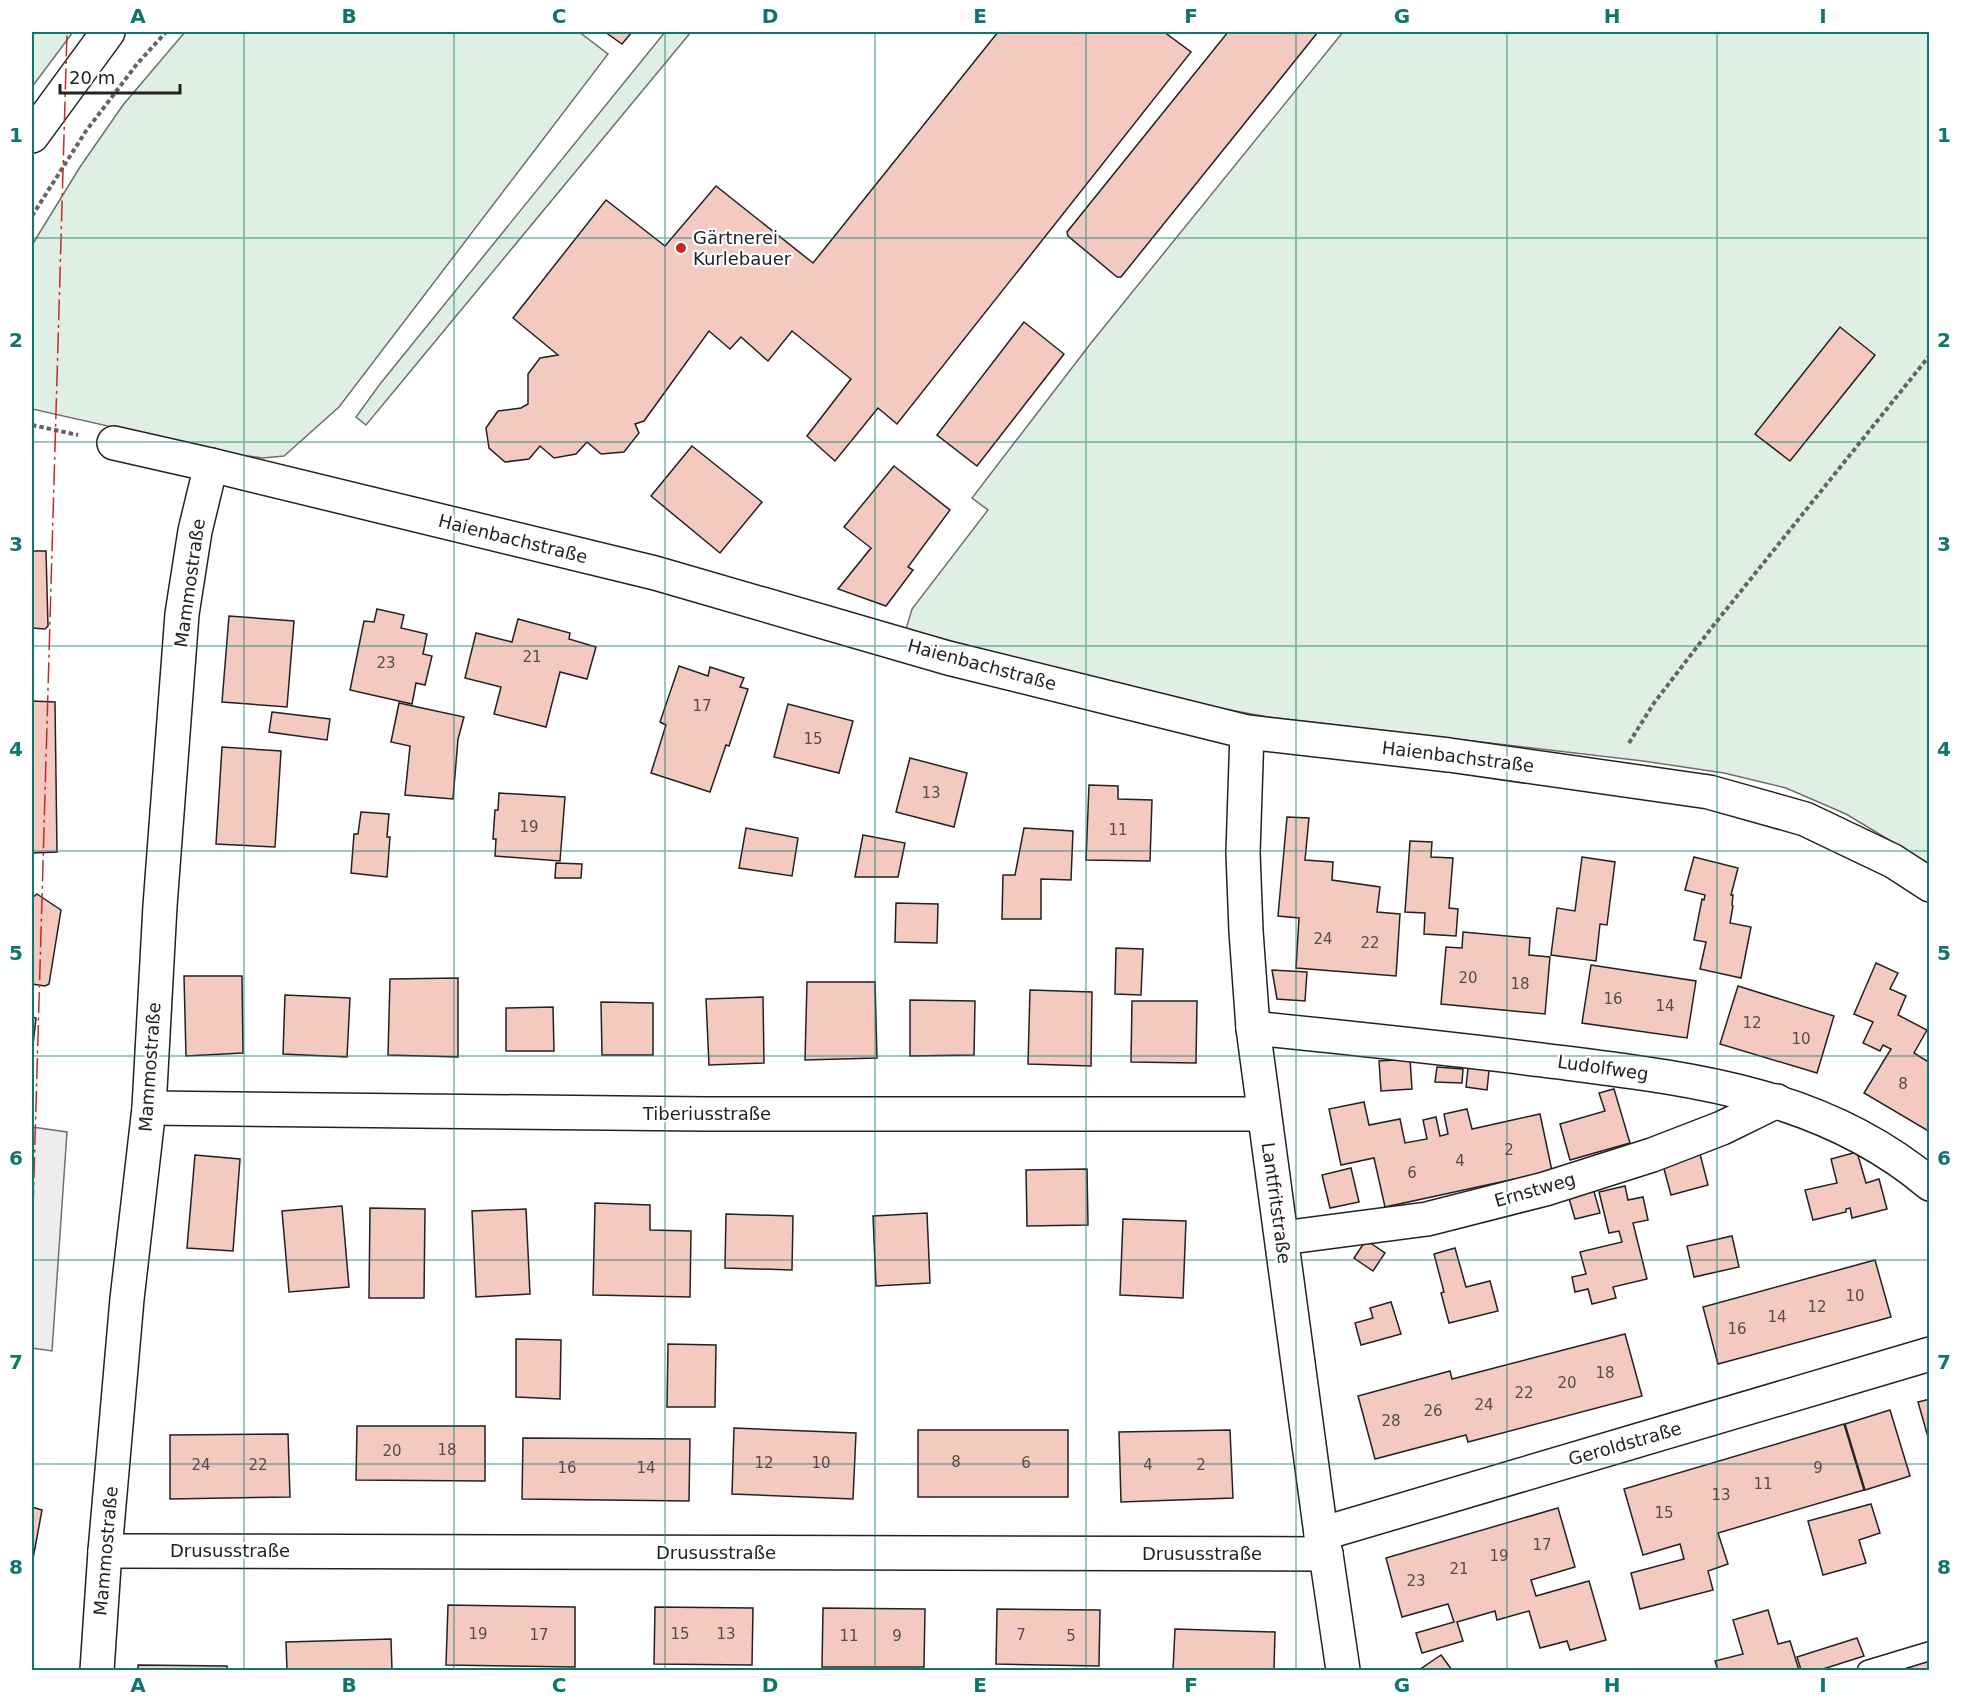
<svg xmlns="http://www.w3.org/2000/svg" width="1961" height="1702" font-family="'DejaVu Sans',sans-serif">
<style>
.green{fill:#e0efe3;stroke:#6f6f6f;stroke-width:1.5}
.parking{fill:#ededed;stroke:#6f6f6f;stroke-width:1.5}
.building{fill:#f3c9c0;stroke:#222;stroke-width:1.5}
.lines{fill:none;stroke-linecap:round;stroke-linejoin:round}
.service-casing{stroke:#222;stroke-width:21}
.minor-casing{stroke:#222;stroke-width:36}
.secondary-casing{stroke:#222;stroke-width:36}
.path{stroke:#646464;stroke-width:4;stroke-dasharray:4.5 3;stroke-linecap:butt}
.service{stroke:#fff;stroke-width:18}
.minor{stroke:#fff;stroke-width:33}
.secondary{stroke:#fff;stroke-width:33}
.power{stroke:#c62828;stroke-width:1.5;stroke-dasharray:21 4.5 3 4.5;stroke-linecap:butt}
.grid{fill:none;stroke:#0f766e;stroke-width:1.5;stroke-opacity:0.55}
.poi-dot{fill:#c62828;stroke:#fff;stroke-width:2}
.labels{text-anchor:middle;stroke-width:4.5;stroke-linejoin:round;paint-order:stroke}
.number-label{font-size:15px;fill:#564c4a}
.poi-label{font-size:18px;fill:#222;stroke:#fff;text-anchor:start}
.street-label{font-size:18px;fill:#222;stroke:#fff}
.neatline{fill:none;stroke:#0f766e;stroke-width:2}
.grid-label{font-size:20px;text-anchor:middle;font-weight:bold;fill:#0f766e}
</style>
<rect width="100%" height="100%" fill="#fff"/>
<g class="green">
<polygon points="32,32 73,32 32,87"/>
<polygon points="185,32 579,32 608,54 339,407 284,456 263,458 232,454 32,409 32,245 80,167 123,105"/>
<polygon points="665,32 691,32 366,425 356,417 380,384"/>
<polygon points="1343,32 1929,32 1929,864 1846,814 1786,788 1724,773 1643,761 1268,717 1158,697 906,629 912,609 988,510 972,498 1091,343"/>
</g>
<polygon class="parking" points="32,1127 67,1132 52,1351 32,1348"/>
<g class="building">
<polygon points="605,32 632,32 622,44"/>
<polygon points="998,32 1164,32 1191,52 897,424 878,408 835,461 807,436 851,379 792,331 768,361 741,337 730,349 709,331 644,421 635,424 639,433 624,452 601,454 587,442 576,454 554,458 540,446 529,459 505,462 489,448 486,428 498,411 521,408 528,404 528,374 540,358 558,355 513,318 606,200 665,246 716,186 813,263"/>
<polygon points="1228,32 1318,32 1121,277 1117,277 1068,236 1067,232"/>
<polygon points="1024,322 1064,354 977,466 937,435"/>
<polygon points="1840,327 1875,355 1790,461 1755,434"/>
<polygon points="692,446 762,502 720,553 651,496"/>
<polygon points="894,466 950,510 908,567 913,570 886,606 838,589 871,548 844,527"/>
<polygon points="32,551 46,551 48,626 45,629 32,628"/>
<polygon points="377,609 404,615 401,628 427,634 423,654 432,656 425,685 416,683 412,704 350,690 364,621 374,622"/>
<polygon points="229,616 294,621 287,707 222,702"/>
<polygon points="518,619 570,633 569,639 596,647 587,679 560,672 546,727 494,714 501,687 465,678 476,633 512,642"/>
<polygon points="679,666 708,676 710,667 744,678 740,687 748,689 729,746 726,745 710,792 651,773 666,725 660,722"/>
<polygon points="32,701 55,702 57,852 32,853"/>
<polygon points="399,703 464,717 458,739 453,799 405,795 410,746 391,742"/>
<polygon points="788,704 853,721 839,773 774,757"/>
<polygon points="272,712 330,719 327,740 269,732"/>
<polygon points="222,747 281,751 275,847 216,844"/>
<polygon points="910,758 967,773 954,827 896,812"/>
<polygon points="1089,785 1118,786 1118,799 1152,800 1150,861 1086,860"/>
<polygon points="499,793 565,797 560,861 495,856 496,839 493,839 495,810 498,810"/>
<polygon points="361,812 389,814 387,837 390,837 387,877 351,873 354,834 358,834"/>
<polygon points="1287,817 1309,818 1305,860 1333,862 1332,880 1380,887 1377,912 1400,914 1396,976 1296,968 1299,918 1278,916"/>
<polygon points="746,828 798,838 792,876 739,868"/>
<polygon points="1024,828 1073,831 1071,880 1041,879 1041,919 1002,919 1003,875 1015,875"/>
<polygon points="863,835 905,843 898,877 855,877"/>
<polygon points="1410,841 1432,842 1431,857 1453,858 1449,908 1458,909 1456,936 1424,934 1425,913 1405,912"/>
<polygon points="1582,857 1615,862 1607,925 1600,924 1596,961 1551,955 1557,908 1575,911"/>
<polygon points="1694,857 1738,868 1731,895 1733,895 1732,905 1733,906 1730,923 1751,927 1741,978 1700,969 1706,942 1694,940 1702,899 1704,900 1705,895 1685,890"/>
<polygon points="556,863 582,864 581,878 555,878"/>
<polygon points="37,894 61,910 49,984 45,986 32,984 32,898"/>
<polygon points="896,903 938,904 937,943 895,942"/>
<polygon points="1463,932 1530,938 1529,955 1550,957 1545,1014 1441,1004 1446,947 1462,948"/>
<polygon points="1116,948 1143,949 1141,995 1115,994"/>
<polygon points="1876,963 1898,973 1890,989 1906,996 1898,1015 1927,1030 1914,1053 1930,1063 1930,1132 1864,1093 1891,1049 1883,1045 1880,1051 1863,1043 1873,1022 1854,1014"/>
<polygon points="1591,965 1696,981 1687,1038 1582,1023"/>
<polygon points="1272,970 1307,972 1305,1001 1277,999"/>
<polygon points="184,976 242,976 243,1053 186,1056"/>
<polygon points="458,978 458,1057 388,1055 390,979"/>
<polygon points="807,982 875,982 877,1058 805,1060"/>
<polygon points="1738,986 1834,1016 1817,1073 1720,1044"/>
<polygon points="1030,990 1092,992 1091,1066 1028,1064"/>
<polygon points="285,995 350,998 347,1057 283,1054"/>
<polygon points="763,997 764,1063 709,1065 706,999"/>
<polygon points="910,1000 975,1001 974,1055 910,1056"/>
<polygon points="1132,1001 1197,1001 1196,1063 1131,1062"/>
<polygon points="601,1002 653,1003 653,1055 602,1055"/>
<polygon points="553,1007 554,1051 506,1051 506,1008"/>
<polygon points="32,1017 36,1018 32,1054"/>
<polygon points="1410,1059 1412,1089 1381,1091 1379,1061"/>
<polygon points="1437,1067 1463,1069 1462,1083 1435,1082"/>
<polygon points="1468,1068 1489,1070 1487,1090 1466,1087"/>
<polygon points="1614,1089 1630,1143 1570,1160 1560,1124 1605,1111 1599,1093"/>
<polygon points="1364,1102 1369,1125 1400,1119 1405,1143 1427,1139 1423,1120 1436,1117 1440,1136 1448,1134 1444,1114 1467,1109 1472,1129 1540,1114 1552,1171 1385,1207 1374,1158 1341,1165 1329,1109"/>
<polygon points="1857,1152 1866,1183 1879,1179 1887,1209 1852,1218 1850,1208 1846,1209 1846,1212 1813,1220 1805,1190 1837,1183 1831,1159"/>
<polygon points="1700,1154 1708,1185 1671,1195 1663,1165"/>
<polygon points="195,1155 240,1159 233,1251 187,1248"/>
<polygon points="1351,1168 1359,1202 1330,1208 1322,1175"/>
<polygon points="1087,1169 1088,1225 1027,1226 1026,1170"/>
<polygon points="1625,1186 1628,1200 1643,1197 1648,1220 1633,1223 1647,1279 1613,1287 1616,1298 1592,1304 1588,1289 1575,1292 1572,1277 1586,1274 1580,1252 1622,1242 1619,1231 1609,1233 1599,1192"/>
<polygon points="1593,1188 1600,1213 1575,1219 1568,1195"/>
<polygon points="595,1203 650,1205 650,1230 691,1231 690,1297 593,1295"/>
<polygon points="342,1206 349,1287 289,1292 282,1211"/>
<polygon points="370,1208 425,1209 424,1298 369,1298"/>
<polygon points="526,1209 530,1294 476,1297 472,1211"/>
<polygon points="927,1213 930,1283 876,1286 873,1216"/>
<polygon points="726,1214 793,1216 792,1270 725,1268"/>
<polygon points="1123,1219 1186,1221 1183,1298 1120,1295"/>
<polygon points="1732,1236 1739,1267 1694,1277 1687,1246"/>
<polygon points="1366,1240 1385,1253 1373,1271 1354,1258"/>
<polygon points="1455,1248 1466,1287 1490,1281 1498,1311 1449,1323 1441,1293 1444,1292 1434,1254"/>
<polygon points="1875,1260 1891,1317 1718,1364 1703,1307"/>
<polygon points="1391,1302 1401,1334 1361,1345 1355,1323 1373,1318 1370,1308"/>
<polygon points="1625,1334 1642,1396 1468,1442 1466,1435 1375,1459 1358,1396 1450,1371 1452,1379"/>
<polygon points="516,1339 561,1340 560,1399 516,1397"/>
<polygon points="668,1344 716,1345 715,1407 667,1407"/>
<polygon points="1930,1399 1930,1444 1918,1402"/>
<polygon points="1890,1410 1910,1476 1865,1490 1845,1424"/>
<polygon points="1844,1424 1864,1490 1718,1533 1728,1564 1708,1571 1713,1590 1640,1609 1631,1573 1684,1559 1680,1544 1643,1555 1624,1489"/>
<polygon points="357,1426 485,1426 485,1481 356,1480"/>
<polygon points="734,1428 856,1433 853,1499 732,1494"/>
<rect x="918" y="1430" width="150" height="67"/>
<polygon points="1230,1430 1233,1498 1121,1502 1119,1432"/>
<polygon points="288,1434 290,1497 170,1499 170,1435"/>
<polygon points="523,1438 690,1439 689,1501 522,1499"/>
<polygon points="1871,1504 1880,1533 1859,1540 1866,1563 1823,1575 1808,1521"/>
<polygon points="32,1507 42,1510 32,1564"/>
<polygon points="1558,1508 1575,1567 1531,1580 1536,1596 1589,1581 1606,1640 1570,1650 1567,1641 1540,1648 1529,1611 1497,1620 1495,1611 1457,1622 1463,1641 1422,1653 1416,1633 1454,1622 1448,1604 1402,1617 1386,1558"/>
<polygon points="448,1605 575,1607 575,1667 446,1665"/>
<polygon points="655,1607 753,1608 752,1665 654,1664"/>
<polygon points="823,1608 925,1609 924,1667 822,1667"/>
<polygon points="997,1609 1100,1610 1099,1666 996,1664"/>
<polygon points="1768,1610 1778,1644 1790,1641 1799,1670 1765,1670 1764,1669 1718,1670 1715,1661 1743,1654 1733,1620"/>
<polygon points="1175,1629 1275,1632 1274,1670 1173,1670"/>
<polygon points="1857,1638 1864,1656 1820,1670 1801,1670 1797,1657"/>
<polygon points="391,1639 392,1670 287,1670 286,1642"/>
<polygon points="1441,1655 1452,1670 1419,1670"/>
<polygon points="1930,1659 1930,1670 1911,1670 1909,1664"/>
<polygon points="138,1665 227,1666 227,1670 138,1670"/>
</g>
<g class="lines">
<defs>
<polyline id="service" points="1867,1670 1930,1651"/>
<g id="minor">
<polyline points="114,443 211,465 655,573 948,658 1247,732 1449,755 1709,792 1805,819 1893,861 1930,885"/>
<polyline points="1247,732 1243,853 1246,931 1253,1028 1321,1534 1326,1554 1343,1670"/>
<path d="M1253 1028C1350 1038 1446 1048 1542 1060 1681 1078 1819 1090 1930 1184"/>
<polyline points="149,1108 705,1114 1264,1114"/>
<polyline points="1282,1238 1427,1219 1545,1189 1652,1155 1722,1128 1777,1101"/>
<polyline points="1321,1534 1930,1354"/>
<polyline points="105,1551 1326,1554"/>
<polyline points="97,1670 105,1551 127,1299 149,1108 160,906 182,614 195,531 211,465"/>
</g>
<polyline id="secondary" points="32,136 108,32"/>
</defs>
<use href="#service" class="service-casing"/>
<use href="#minor" class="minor-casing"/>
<use href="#secondary" class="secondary-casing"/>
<g class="path">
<polyline points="32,216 86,131 137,64 166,32"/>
<polyline points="32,425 78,435"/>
<polyline points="1629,743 1654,703 1713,626 1930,355"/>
</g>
<use href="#service" class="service"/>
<use href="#minor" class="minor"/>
<use href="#secondary" class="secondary"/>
<polyline class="power" points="32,1244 67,32"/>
</g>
<path class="grid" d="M244 32V1670M454 32V1670M665 32V1670M875 32V1670M1086 32V1670M1296 32V1670M1507 32V1670M1717 32V1670M32 238H1930M32 442H1930M32 646H1930M32 851H1930M32 1056H1930M32 1260H1930M32 1464H1930"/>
<circle class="poi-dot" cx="681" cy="248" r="6"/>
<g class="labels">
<g class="number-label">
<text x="532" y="662">21</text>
<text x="386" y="668">23</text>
<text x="702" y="711">17</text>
<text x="813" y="744">15</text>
<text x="931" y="798">13</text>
<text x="529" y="832">19</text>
<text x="1118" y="835">11</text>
<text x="1323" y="944">24</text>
<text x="1370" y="948">22</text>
<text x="1468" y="983">20</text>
<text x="1520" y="989">18</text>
<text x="1613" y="1004">16</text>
<text x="1665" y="1011">14</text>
<text x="1752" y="1028">12</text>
<text x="1801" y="1044">10</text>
<text x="1903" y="1089">8</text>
<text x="1509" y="1155">2</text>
<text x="1460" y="1166">4</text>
<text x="1412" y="1178">6</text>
<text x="1855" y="1301">10</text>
<text x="1817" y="1312">12</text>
<text x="1777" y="1322">14</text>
<text x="1737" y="1334">16</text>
<text x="1605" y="1378">18</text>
<text x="1567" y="1388">20</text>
<text x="1524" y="1398">22</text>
<text x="1484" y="1410">24</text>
<text x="1433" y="1416">26</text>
<text x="1391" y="1426">28</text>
<text x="447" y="1455">18</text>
<text x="392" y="1456">20</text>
<text x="956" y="1467">8</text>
<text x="764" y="1468">12</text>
<text x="821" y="1468">10</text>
<text x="1026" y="1468">6</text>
<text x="201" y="1470">24</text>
<text x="258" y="1470">22</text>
<text x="1148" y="1470">4</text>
<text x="1201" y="1470">2</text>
<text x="567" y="1473">16</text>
<text x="646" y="1473">14</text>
<text x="1818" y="1473">9</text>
<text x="1763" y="1489">11</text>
<text x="1721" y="1500">13</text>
<text x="1664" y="1518">15</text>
<text x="1542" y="1550">17</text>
<text x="1499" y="1561">19</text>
<text x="1459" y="1574">21</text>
<text x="1416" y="1586">23</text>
<text x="478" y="1639">19</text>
<text x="680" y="1639">15</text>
<text x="726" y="1639">13</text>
<text x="539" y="1640">17</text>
<text x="1021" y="1640">7</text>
<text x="849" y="1641">11</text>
<text x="897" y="1641">9</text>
<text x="1071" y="1641">5</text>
</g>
<g class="poi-label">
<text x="693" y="244">Gärtnerei<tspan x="693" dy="21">Kurlebauer</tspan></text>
</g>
<g class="street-label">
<text transform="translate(513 539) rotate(14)" y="6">Haienbachstraße</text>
<text transform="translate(190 583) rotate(-82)" y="6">Mammostraße</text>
<text transform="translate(982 665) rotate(15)" y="6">Haienbachstraße</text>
<text transform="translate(1458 757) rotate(7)" y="6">Haienbachstraße</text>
<text transform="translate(150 1067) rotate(-86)" y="6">Mammostraße</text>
<text transform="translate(1603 1068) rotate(8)" y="6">Ludolfweg</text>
<text x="707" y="1120">Tiberiusstraße</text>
<text transform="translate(1535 1190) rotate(-16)" y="6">Ernstweg</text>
<text transform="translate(1276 1203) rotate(82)" y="6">Lantfritstraße</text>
<text transform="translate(1625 1444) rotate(-16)" y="6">Geroldstraße</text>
<text transform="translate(106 1551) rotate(-85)" y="6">Mammostraße</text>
<text x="230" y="1557">Drususstraße</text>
<text x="716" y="1559">Drususstraße</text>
<text x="1202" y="1560">Drususstraße</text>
</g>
</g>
<rect width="1961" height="1702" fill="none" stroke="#ffffff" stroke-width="66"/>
<path d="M60 84v9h120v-9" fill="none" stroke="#222222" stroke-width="3"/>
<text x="69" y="84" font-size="18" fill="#222222" stroke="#ffffff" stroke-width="4.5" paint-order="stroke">20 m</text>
<rect x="33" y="33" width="1895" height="1636" class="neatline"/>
<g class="grid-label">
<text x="138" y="23">A</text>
<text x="349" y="23">B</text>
<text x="559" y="23">C</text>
<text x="770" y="23">D</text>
<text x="980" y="23">E</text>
<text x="1191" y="23">F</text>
<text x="1402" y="23">G</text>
<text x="1612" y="23">H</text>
<text x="1823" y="23">I</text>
<text x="16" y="142">1</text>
<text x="1944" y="142">1</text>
<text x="16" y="347">2</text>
<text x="1944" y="347">2</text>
<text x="16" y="551">3</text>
<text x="1944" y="551">3</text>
<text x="16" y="756">4</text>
<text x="1944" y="756">4</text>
<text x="16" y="960">5</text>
<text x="1944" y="960">5</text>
<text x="16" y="1165">6</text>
<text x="1944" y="1165">6</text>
<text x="16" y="1369">7</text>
<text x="1944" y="1369">7</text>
<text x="16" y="1574">8</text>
<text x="1944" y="1574">8</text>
<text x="138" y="1692">A</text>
<text x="349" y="1692">B</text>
<text x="559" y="1692">C</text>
<text x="770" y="1692">D</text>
<text x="980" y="1692">E</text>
<text x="1191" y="1692">F</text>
<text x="1402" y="1692">G</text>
<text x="1612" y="1692">H</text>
<text x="1823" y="1692">I</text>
</g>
</svg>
